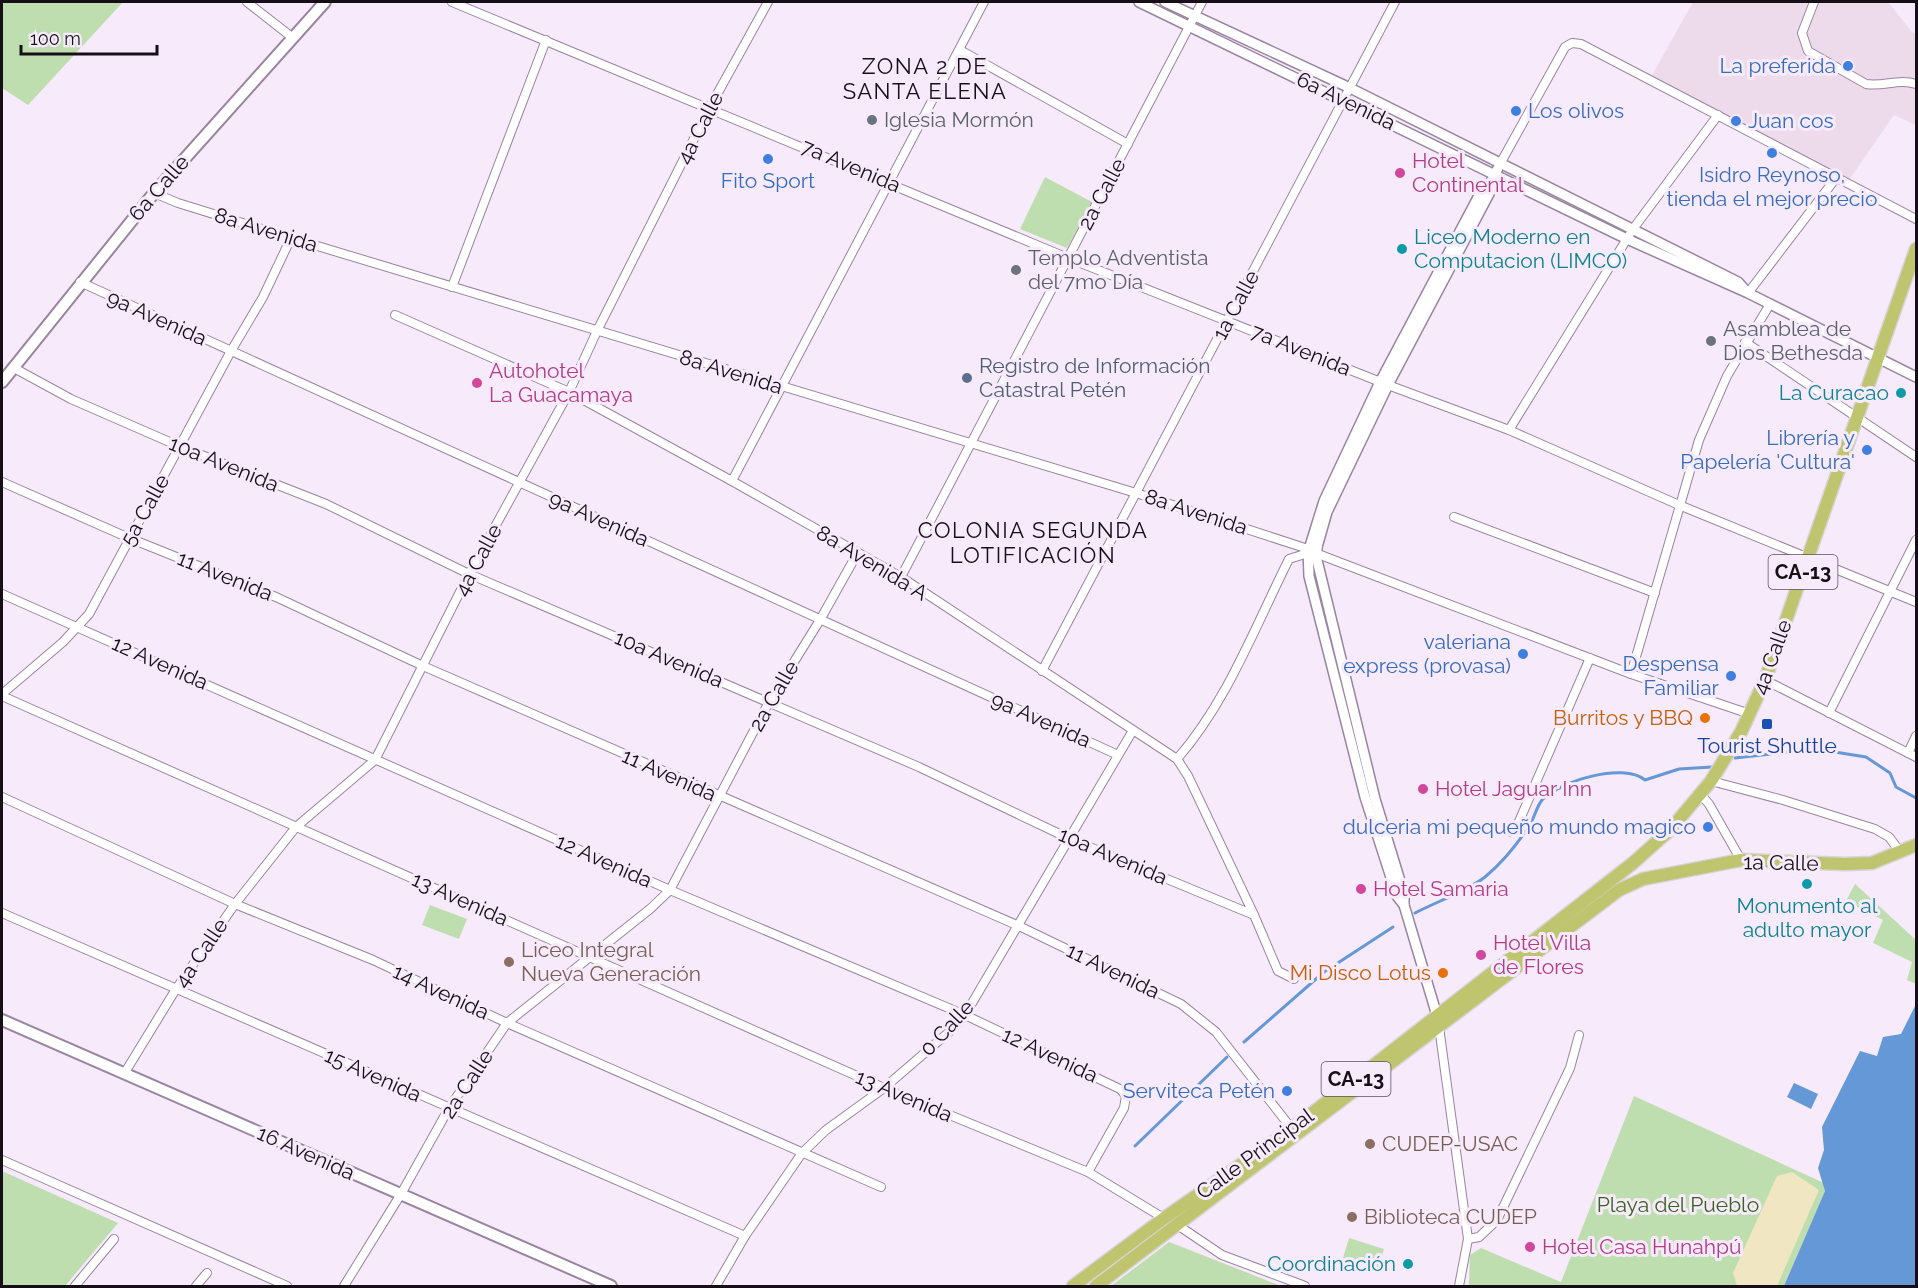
<svg xmlns="http://www.w3.org/2000/svg" width="1918" height="1288" font-family="Raleway,sans-serif">
<style>
.commercial{fill:#eddbec}
.green{fill:#bedeaf}
.sand{fill:#f0e6c1}
.water{fill:#6598d6}
.lines{fill:none;stroke-linecap:round;stroke-linejoin:round}
.stream{stroke:#6598d6;stroke-width:3}
.minor-casing{stroke:#99859f;stroke-width:10}
.tertiary-casing{stroke:#99859f;stroke-width:12}
.secondary-casing{stroke:#99859f;stroke-width:14}
.primary-casing{stroke:#d5d4d5;stroke-width:15}
.minor{stroke:#fff;stroke-width:8}
.tertiary{stroke:#fff;stroke-width:9}
.secondary{stroke:#fff;stroke-width:10}
.primary{stroke:#bec56e;stroke-width:12}
.shop-dot{fill:#3f7fe0;stroke:#f7eafb;stroke-width:2}
.worship-dot{fill:#6b7280;stroke:#f7eafb;stroke-width:2}
.hotel-dot{fill:#d1479c;stroke:#f7eafb;stroke-width:2}
.culture-dot{fill:#0f9aa8;stroke:#f7eafb;stroke-width:2}
.service-dot{fill:#5c6f8a;stroke:#f7eafb;stroke-width:2}
.food-dot{fill:#e8710a;stroke:#f7eafb;stroke-width:2}
.transit-dot{fill:#1a4fb4;stroke:#f7eafb;stroke-width:2}
.education-dot{fill:#8d6e63;stroke:#f7eafb;stroke-width:2}
.labels{text-anchor:middle;stroke-width:6;stroke-linejoin:round;paint-order:stroke}
.shield{fill:#f7eafb;stroke:#5a515c;stroke-width:1.5}
.shield-label{font-size:20px;font-weight:bold;fill:#160f18}
.shop-label{font-size:21px;fill:#366cbe;stroke:#f7eafb;text-anchor:end}
.street-label{font-size:21px;fill:#160f18;stroke:#f7eafb}
.worship-label{font-size:21px;fill:#5b616d;stroke:#f7eafb;text-anchor:start}
.hotel-label{font-size:21px;fill:#b23c85;stroke:#f7eafb;text-anchor:start}
.culture-label{font-size:21px;fill:#0d838f;stroke:#f7eafb;text-anchor:end}
.service-label{font-size:21px;fill:#4e5e75;stroke:#f7eafb;text-anchor:start}
.food-label{font-size:21px;fill:#c56008;stroke:#f7eafb;text-anchor:end}
.transit-label{font-size:21px;fill:#164399;stroke:#f7eafb}
.education-label{font-size:21px;fill:#785e54;stroke:#f7eafb;text-anchor:start}
.park-label{font-size:21px;fill:#38631e;stroke:#f7eafb}
.neighbourhood-label{font-size:22px;letter-spacing:1.5px;fill:#160f18;stroke:#f7eafb}
</style>
<rect width="100%" height="100%" fill="#f7eafb"/>
<polygon class="commercial" points="1693,2 1888,2 1912,32 1916,34 1916,125 1894,115 1849,180 1651,77"/>
<g class="green">
<polygon points="2,2 123,2 28,105 2,88"/>
<polygon points="1045,177 1092,202 1067,248 1020,229"/>
<polygon points="1855,884 1916,940 1916,984 1907,980 1912,962 1873,943 1883,920 1846,901"/>
<polygon points="430,905 467,919 459,939 422,925"/>
<polygon points="1634,1096 1824,1183 1825,1191 1784,1286 1469,1286 1470,1255 1481,1248 1561,1282"/>
<polygon points="2,1171 118,1223 65,1286 2,1286"/>
<polygon points="1349,1238 1384,1249 1378,1270 1343,1258"/>
<polygon points="1169,1242 1182,1247 1281,1286 1111,1286"/>
</g>
<polygon class="sand" points="1792,1172 1819,1190 1777,1286 1737,1286 1733,1273 1777,1176"/>
<g class="water">
<polygon points="1915,1006 1916,1286 1784,1286 1825,1191 1818,1168 1824,1150 1822,1127 1860,1051 1877,1056 1883,1037 1901,1034"/>
<polygon points="1794,1083 1818,1094 1811,1109 1787,1097"/>
</g>
<g class="lines">
<g class="stream">
<polyline points="1735,758 1816,749 1866,757 1890,773 1896,787 1916,798"/>
<path d="M1415 913C1436 902 1467 891 1485 877 1502 863 1518 843 1530 825 1534 818 1537 806 1542 800 1560 781 1623 762 1645 780L1679 769 1712 767"/>
<polyline points="1244,1042 1324,972 1393,927"/>
<polyline points="1135,1146 1227,1057"/>
</g>
<defs>
<g id="minor">
<polyline points="247,2 293,38"/>
<polyline points="452,2 1068,258 1388,385 1509,430 1679,505 1916,602"/>
<path d="M1814 2 1802 33 1808 51 1866 84C1884 87 1899 78 1916 84"/>
<polyline points="960,50 1128,144"/>
<polyline points="1500,164 1565,47 1572,43 1581,44 1916,219"/>
<polyline points="154,193 178,203 291,238 1136,493 1308,549"/>
<polyline points="80,282 1118,755"/>
<polyline points="452,287 546,40"/>
<polyline points="1748,293 1836,178"/>
<polyline points="395,315 569,392 732,481 901,577 1177,759 1188,776 1254,915"/>
<polyline points="1745,342 1916,457"/>
<polyline points="14,368 71,399 181,447 326,504 469,574 919,767 1068,838 1254,915 1278,971 1294,979"/>
<polyline points="1509,430 1633,229 1718,115"/>
<polyline points="732,481 984,2"/>
<polyline points="2,482 129,538 276,597 423,666 1019,926 1181,1004 1216,1032 1292,1129"/>
<polyline points="1454,517 1655,593"/>
<polyline points="1318,554 1631,674 1750,714"/>
<polyline points="901,577 1202,2"/>
<polyline points="2,594 670,890 965,1015 1120,1089 1126,1096 1124,1108 1088,1172"/>
<polyline points="1042,671 1395,2"/>
<polyline points="1631,674 1699,440 1727,376 1770,304"/>
<polyline points="1765,680 1916,757"/>
<polyline points="2,694 63,642 89,614 231,351 263,297 291,238"/>
<polyline points="2,696 884,1088 1088,1172 1165,1219"/>
<polyline points="1829,713 1916,540"/>
<polyline points="1908,753 1916,736"/>
<path d="M1177 759C1227 702 1255 627 1289 559L1308 553"/>
<polyline points="1711,781 1783,800 1875,829 1889,837 1901,853"/>
<polyline points="1701,795 1709,804 1741,860"/>
<polyline points="2,797 235,904 373,960 507,1023 881,1187"/>
<polyline points="1511,832 1517,826 1590,658"/>
<polyline points="2,913 745,1236"/>
<polyline points="1439,1027 1468,1239 1459,1286"/>
<polyline points="124,1074 176,989 235,904 296,827 375,760 469,574 569,392 597,331 710,107 768,2"/>
<polyline points="2,1160 287,1286"/>
<polyline points="1176,1224 1222,1255 1305,1286"/>
<polyline points="1468,1239 1479,1237 1497,1220 1570,1068 1579,1035"/>
<polyline points="75,1286 114,1239"/>
<polyline points="196,1286 207,1273"/>
<polyline points="344,1286 401,1194 449,1108 507,1023 650,909 670,890 769,702 820,620 857,554"/>
<polyline points="716,1286 745,1236 802,1153 826,1130 884,1088 949,1032 965,1015 1132,732"/>
</g>
<g id="tertiary">
<polyline points="1139,2 1627,239 1748,293 1916,377"/>
<polyline points="1165,2 1350,88 1738,282 1746,291"/>
<polyline points="1310,546 1324,501 1380,382 1483,188 1489,186"/>
<polyline points="1317,547 1327,512 1388,385 1490,192 1489,186 1498,168"/>
<polyline points="1309,556 1317,555 1317,547 1312,546 1308,550 1309,576 1365,797 1397,896 1404,905"/>
<polyline points="1316,556 1375,799 1404,894 1404,905 1438,1019"/>
</g>
<g id="secondary">
<polyline points="2,382 154,193 325,2"/>
<polyline points="2,1020 611,1286"/>
</g>
<g id="primary">
<polyline points="1073,1286 1163,1219 1292,1129 1633,863 1670,830 1711,781 1741,732 1765,680 1916,249"/>
<polyline points="1096,1286 1619,890 1643,879 1741,860 1845,864 1872,863 1916,845"/>
</g>
</defs>
<use href="#minor" class="minor-casing"/>
<use href="#tertiary" class="tertiary-casing"/>
<use href="#secondary" class="secondary-casing"/>
<use href="#primary" class="primary-casing"/>
<use href="#minor" class="minor"/>
<use href="#tertiary" class="tertiary"/>
<use href="#secondary" class="secondary"/>
<use href="#primary" class="primary"/>
</g>
<g class="shop-dot">
<circle cx="1848" cy="66" r="6"/>
<circle cx="1516" cy="111" r="6"/>
<circle cx="1736" cy="121" r="6"/>
<circle cx="1772" cy="153" r="6"/>
<circle cx="768" cy="159" r="6"/>
<circle cx="1867" cy="450" r="6"/>
<circle cx="1523" cy="654" r="6"/>
<circle cx="1731" cy="676" r="6"/>
<circle cx="1708" cy="827" r="6"/>
<circle cx="1287" cy="1091" r="6"/>
</g>
<g class="worship-dot">
<circle cx="872" cy="120" r="6"/>
<circle cx="1016" cy="270" r="6"/>
<circle cx="1711" cy="341" r="6"/>
</g>
<g class="hotel-dot">
<circle cx="1400" cy="173" r="6"/>
<circle cx="477" cy="383" r="6"/>
<circle cx="1423" cy="789" r="6"/>
<circle cx="1361" cy="889" r="6"/>
<circle cx="1481" cy="955" r="6"/>
<circle cx="1530" cy="1247" r="6"/>
</g>
<g class="culture-dot">
<circle cx="1402" cy="249" r="6"/>
<circle cx="1901" cy="393" r="6"/>
<circle cx="1807" cy="884" r="6"/>
<circle cx="1408" cy="1264" r="6"/>
</g>
<circle class="service-dot" cx="967" cy="378" r="6"/>
<g class="food-dot">
<circle cx="1705" cy="718" r="6"/>
<circle cx="1443" cy="973" r="6"/>
</g>
<rect class="transit-dot" x="1761" y="718" width="12" height="12" rx="3"/>
<g class="education-dot">
<circle cx="509" cy="962" r="6"/>
<circle cx="1370" cy="1144" r="6"/>
<circle cx="1352" cy="1217" r="6"/>
</g>
<g class="labels">
<g class="shield">
<rect x="1768.5" y="555" width="69" height="34" rx="4.5"/>
<rect x="1321.5" y="1062" width="69" height="34" rx="4.5"/>
</g>
<g class="shield-label">
<text x="1803" y="579">CA-13</text>
<text x="1356" y="1086">CA-13</text>
</g>
<g class="shop-label">
<text x="1836" y="73">La preferida</text>
<text x="1528" y="118" text-anchor="start">Los olivos</text>
<text x="1748" y="128" text-anchor="start">Juan cos</text>
<text x="1772" y="182" text-anchor="middle">Isidro Reynoso,<tspan x="1772" dy="24">tienda el mejor precio</tspan></text>
<text x="768" y="188" text-anchor="middle">Fito Sport</text>
<text x="1855" y="445">Librería y<tspan x="1855" dy="24">Papelería 'Cultura'</tspan></text>
<text x="1511" y="649">valeriana<tspan x="1511" dy="24">express (provasa)</tspan></text>
<text x="1719" y="671">Despensa<tspan x="1719" dy="24">Familiar</tspan></text>
<text x="1696" y="834">dulceria mi pequeño mundo magico</text>
<text x="1275" y="1098">Serviteca Petén</text>
</g>
<g class="street-label">
<text transform="translate(1346 101) rotate(26)" y="7">6a Avenida</text>
<text transform="translate(700 128) rotate(-63)" y="7">4a Calle</text>
<text transform="translate(851 166) rotate(23)" y="7">7a Avenida</text>
<text transform="translate(159 188) rotate(-49)" y="7">6a Calle</text>
<text transform="translate(1102 194) rotate(-62)" y="7">2a Calle</text>
<text transform="translate(266 230) rotate(17)" y="7">8a Avenida</text>
<text transform="translate(1236 305) rotate(-62)" y="7">1a Calle</text>
<text transform="translate(157 318) rotate(24)" y="7">9a Avenida</text>
<text transform="translate(1301 350) rotate(22)" y="7">7a Avenida</text>
<text transform="translate(731 372) rotate(17)" y="7">8a Avenida</text>
<text transform="translate(224 464) rotate(22)" y="7">10a Avenida</text>
<text transform="translate(145 510) rotate(-61)" y="7">5a Calle</text>
<text transform="translate(1196 512) rotate(18)" y="7">8a Avenida</text>
<text transform="translate(599 519) rotate(24)" y="7">9a Avenida</text>
<text transform="translate(478 560) rotate(-62)" y="7">4a Calle</text>
<text transform="translate(872 563) rotate(31)" y="7">8a Avenida A</text>
<text transform="translate(225 576) rotate(22)" y="7">11 Avenida</text>
<text transform="translate(1772 657) rotate(-70)" y="7">4a Calle</text>
<text transform="translate(669 659) rotate(23)" y="7">10a Avenida</text>
<text transform="translate(160 663) rotate(24)" y="7">12 Avenida</text>
<text transform="translate(774 696) rotate(-60)" y="7">2a Calle</text>
<text transform="translate(1041 720) rotate(24)" y="7">9a Avenida</text>
<text transform="translate(669 775) rotate(24)" y="7">11 Avenida</text>
<text transform="translate(1113 856) rotate(23)" y="7">10a Avenida</text>
<text transform="translate(604 861) rotate(24)" y="7">12 Avenida</text>
<text transform="translate(1781 863) rotate(1)" y="7">1a Calle</text>
<text transform="translate(460 899) rotate(24)" y="7">13 Avenida</text>
<text transform="translate(201 953) rotate(-56)" y="7">4a Calle</text>
<text transform="translate(1113 971) rotate(26)" y="7">11 Avenida</text>
<text transform="translate(441 992) rotate(25)" y="7">14 Avenida</text>
<text transform="translate(947 1028) rotate(-47)" y="7">0 Calle</text>
<text transform="translate(1050 1055) rotate(25)" y="7">12 Avenida</text>
<text transform="translate(373 1075) rotate(24)" y="7">15 Avenida</text>
<text transform="translate(467 1084) rotate(-57)" y="7">2a Calle</text>
<text transform="translate(904 1096) rotate(23)" y="7">13 Avenida</text>
<text transform="translate(306 1153) rotate(24)" y="7">16 Avenida</text>
<text transform="translate(1255 1154) rotate(-36)" y="7">Calle Principal</text>
</g>
<g class="worship-label">
<text x="884" y="127">Iglesia Mormón</text>
<text x="1028" y="265">Templo Adventista<tspan x="1028" dy="24">del 7mo Día</tspan></text>
<text x="1723" y="336">Asamblea de<tspan x="1723" dy="24">Dios Bethesda</tspan></text>
</g>
<g class="hotel-label">
<text x="1412" y="168">Hotel<tspan x="1412" dy="24">Continental</tspan></text>
<text x="489" y="378">Autohotel<tspan x="489" dy="24">La Guacamaya</tspan></text>
<text x="1435" y="796">Hotel Jaguar Inn</text>
<text x="1373" y="896">Hotel Samaria</text>
<text x="1493" y="950">Hotel Villa<tspan x="1493" dy="24">de Flores</tspan></text>
<text x="1542" y="1254">Hotel Casa Hunahpú</text>
</g>
<g class="culture-label">
<text x="1414" y="244" text-anchor="start">Liceo Moderno en<tspan x="1414" dy="24">Computacion (LIMCO)</tspan></text>
<text x="1889" y="400">La Curacao</text>
<text x="1807" y="913" text-anchor="middle">Monumento al<tspan x="1807" dy="24">adulto mayor</tspan></text>
<text x="1396" y="1271">Coordinación</text>
</g>
<g class="service-label">
<text x="979" y="373">Registro de Información<tspan x="979" dy="24">Catastral Petén</tspan></text>
</g>
<g class="food-label">
<text x="1693" y="725">Burritos y BBQ</text>
<text x="1431" y="980">Mi Disco Lotus</text>
</g>
<g class="transit-label">
<text x="1767" y="753">Tourist Shuttle</text>
</g>
<g class="education-label">
<text x="521" y="957">Liceo Integral<tspan x="521" dy="24">Nueva Generación</tspan></text>
<text x="1382" y="1151">CUDEP-USAC</text>
<text x="1364" y="1224">Biblioteca CUDEP</text>
</g>
<g class="park-label">
<text x="1678" y="1212">Playa del Pueblo</text>
</g>
<g class="neighbourhood-label">
<text x="925" y="74">ZONA 2 DE<tspan x="925" dy="25">SANTA ELENA</tspan></text>
<text x="1033" y="538">COLONIA SEGUNDA<tspan x="1033" dy="25">LOTIFICACIÓN</tspan></text>
</g>
</g>
<rect width="1918" height="1288" fill="none" stroke="#160f18" stroke-width="6"/>
<path d="M21 45v9h136v-9" fill="none" stroke="#160f18" stroke-width="3"/>
<text x="30" y="45" font-size="18" fill="#160f18" stroke="#f7eafb" stroke-width="4.5" paint-order="stroke">100 m</text>
</svg>
